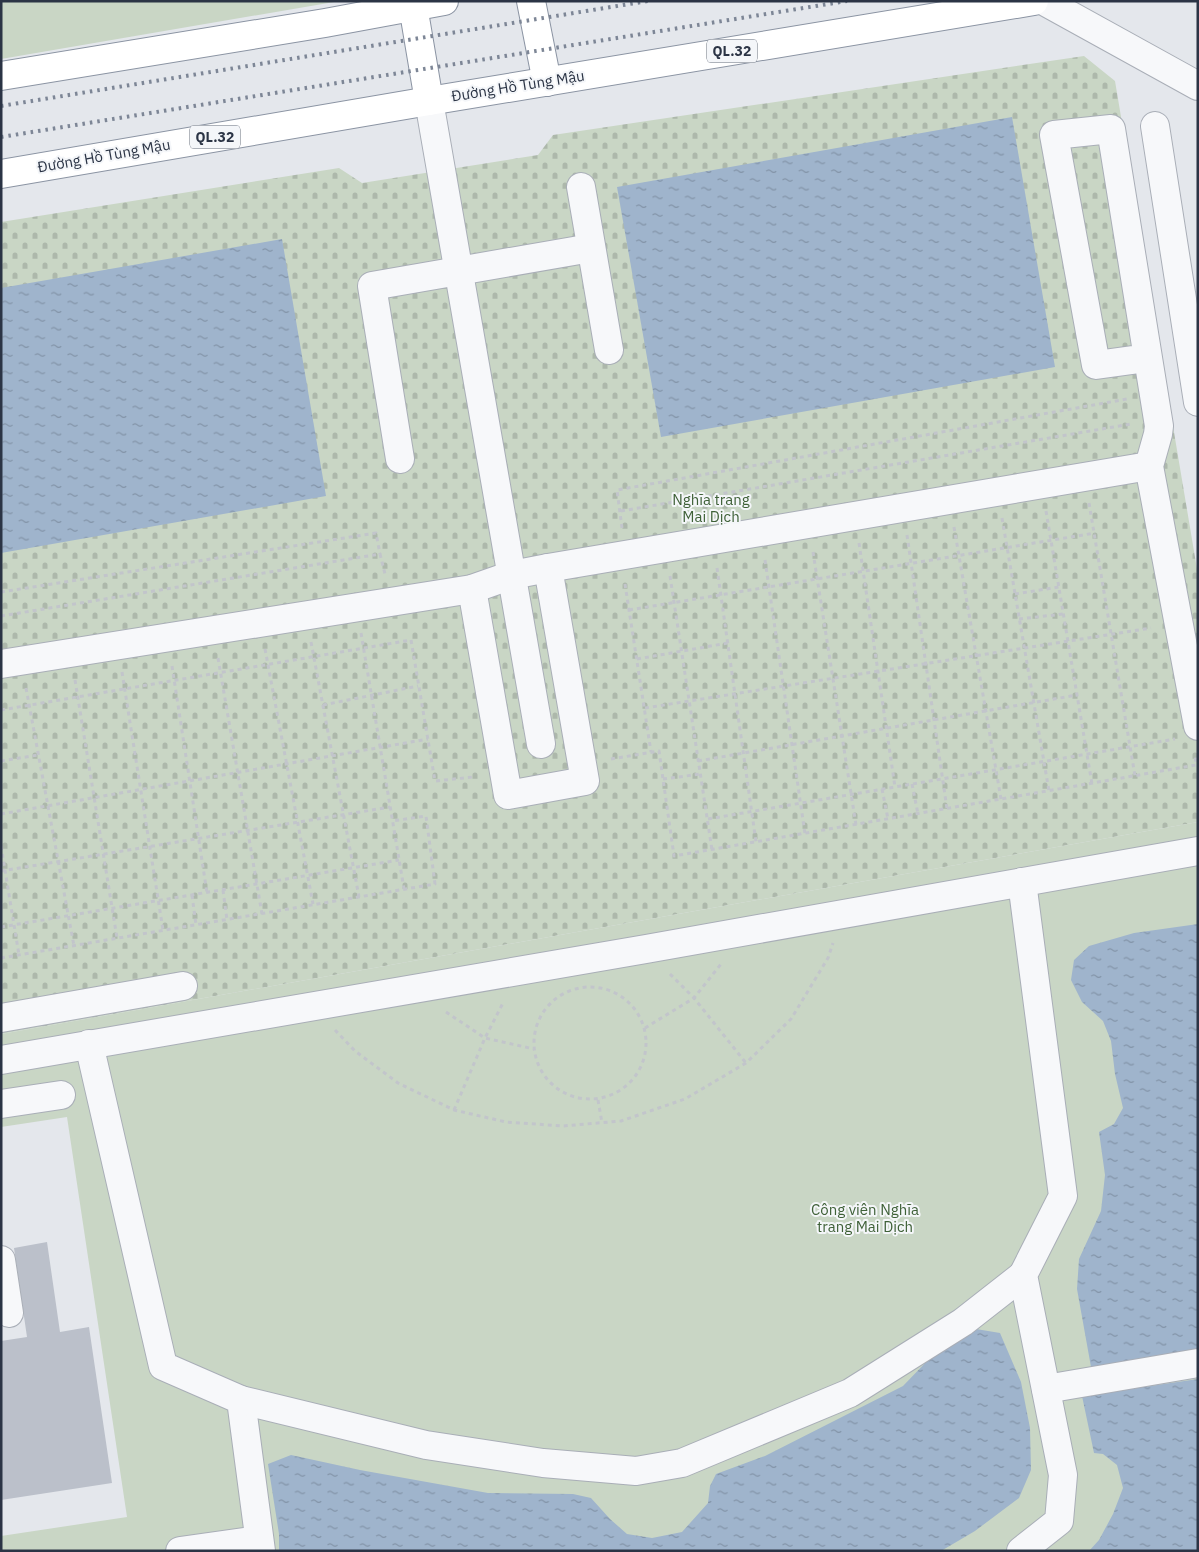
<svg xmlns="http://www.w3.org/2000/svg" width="1199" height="1552" font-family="'IBM Plex Sans',sans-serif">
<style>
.cemetery{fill:url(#cemetery-stones)}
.park{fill:#c9d6c5}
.water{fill:url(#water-ripples)}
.building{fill:#bbc0ca}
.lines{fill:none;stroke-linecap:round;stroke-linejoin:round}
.minor-casing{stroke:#a9aeb7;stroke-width:30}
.highway-casing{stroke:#8b94a3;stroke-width:30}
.path{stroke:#c2c5cb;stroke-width:3;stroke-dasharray:4 4;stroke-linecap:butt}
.minor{stroke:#f7f8fa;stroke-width:28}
.highway{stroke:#fff;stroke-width:28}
.rail{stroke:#7d8696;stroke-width:4;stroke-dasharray:2.5 5;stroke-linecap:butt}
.labels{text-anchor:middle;stroke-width:4;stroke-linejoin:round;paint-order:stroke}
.shield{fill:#f4f6f9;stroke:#676e7b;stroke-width:1}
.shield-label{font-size:14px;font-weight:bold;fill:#2b3445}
.street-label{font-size:15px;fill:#2b3445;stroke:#f4f6f9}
.park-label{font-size:15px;fill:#3f6138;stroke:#f4f6f9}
</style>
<defs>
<pattern id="cemetery-stones" width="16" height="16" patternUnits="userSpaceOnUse" patternTransform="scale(1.25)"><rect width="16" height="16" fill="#c9d6c5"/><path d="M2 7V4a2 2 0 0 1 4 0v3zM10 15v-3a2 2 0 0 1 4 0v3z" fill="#adb8ab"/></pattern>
<pattern id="water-ripples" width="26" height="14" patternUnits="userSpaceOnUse" patternTransform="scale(1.25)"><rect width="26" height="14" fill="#9fb4cc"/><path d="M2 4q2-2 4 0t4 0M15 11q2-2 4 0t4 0" fill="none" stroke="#8293a7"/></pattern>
</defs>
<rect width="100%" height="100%" fill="#e4e7ec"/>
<polygon class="cemetery" points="1084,56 1115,81 1198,575 1198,822 1,1034 1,222 339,168 362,183 538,155 553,135"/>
<g class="park">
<polygon points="1,1 340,1 1,59"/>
<polygon points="1198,822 1198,1551 1,1551 1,1536 127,1517 67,1117 1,1127 1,1034"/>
</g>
<g class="water">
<polygon points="1012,117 1055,367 661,437 617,187"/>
<polygon points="282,239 326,496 1,553 1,288"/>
<polygon points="1198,924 1198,1351 1091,1367 1077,1289 1079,1259 1101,1211 1105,1175 1099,1132 1114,1124 1123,1108 1115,1074 1111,1041 1103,1021 1082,1002 1071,980 1074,960 1089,946 1134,933"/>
<polygon points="976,1329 1000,1333 1021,1382 1030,1428 1031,1470 1019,1498 975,1531 941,1551 279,1551 279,1534 268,1464 291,1455 360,1470 488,1493 573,1494 591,1498 610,1519 627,1534 652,1538 682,1532 708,1503 710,1486 716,1474 765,1456 903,1386 930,1358"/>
<polygon points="1198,1379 1198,1551 1089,1551 1099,1540 1113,1514 1123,1488 1117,1465 1103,1454 1094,1453 1082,1396"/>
</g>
<polygon class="building" points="47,1242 60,1332 89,1327 112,1483 1,1500 1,1341 27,1337 14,1248"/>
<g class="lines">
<defs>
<g id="minor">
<polyline points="1044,1 1198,86"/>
<polyline points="429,101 541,744"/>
<polyline points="1155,126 1198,402"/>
<polyline points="581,187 609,350"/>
<polyline points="1147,358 1096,365 1054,135 1111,129 1159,426 1158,434 1149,466 1198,726"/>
<polyline points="400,459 372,286 591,248"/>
<polyline points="472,589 508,795 585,781 548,568"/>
<polyline points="1,664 472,589 512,575 548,568 1149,466"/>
<polyline points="1,1018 183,986"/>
<polyline points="89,1044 163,1366 241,1400 261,1551"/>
<polyline points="1,1060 646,949 1198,851"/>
<polyline points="1,1104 61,1095"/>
<polyline points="1,1260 9,1313"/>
<polyline points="1046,1389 1198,1363"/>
<polyline points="241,1400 426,1445 543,1463 636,1471 682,1463 850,1393 963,1322 1023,1275"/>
<polyline points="180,1551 259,1540"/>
<polyline points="1021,1551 1059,1521 1063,1475 1023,1275 1063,1196 1022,882"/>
</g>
<g id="highway">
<polyline points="531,1 547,82"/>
<polyline points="413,6 429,101"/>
<polyline points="1,76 325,23 444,1"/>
<polyline points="1,174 429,101 1034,1"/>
</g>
</defs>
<use href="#minor" class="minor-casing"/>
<use href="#highway" class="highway-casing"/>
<g class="path">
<polyline points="1089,503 1135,776"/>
<polyline points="621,511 1131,424"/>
<polyline points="1046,511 1092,784"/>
<polyline points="1002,518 1049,791"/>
<polyline points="954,527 1001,799"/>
<polyline points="622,528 617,490 1127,399"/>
<polyline points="907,535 947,809"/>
<polyline points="859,543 895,787"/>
<polyline points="813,552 856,825"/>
<polyline points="765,560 805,834"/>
<polyline points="717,568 756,842"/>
<polyline points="670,576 712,850"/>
<polyline points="625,584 651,752"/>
<polyline points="1,592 376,533 380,554"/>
<polyline points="1015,594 1059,587"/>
<polyline points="629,610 1095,533"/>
<polyline points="1,616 380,554 385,574"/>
<polyline points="1019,619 1063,614"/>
<polyline points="361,633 404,889"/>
<polyline points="311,642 359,897"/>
<polyline points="265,649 313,904"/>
<polyline points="218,658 262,914"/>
<polyline points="637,659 728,643"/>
<polyline points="172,666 207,893"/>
<polyline points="122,672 163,930"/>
<polyline points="75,680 117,938"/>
<polyline points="26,688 74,946"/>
<polyline points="323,705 418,686"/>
<polyline points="645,708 1151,628"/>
<polyline points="1,710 411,640 435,781 473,777"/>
<polyline points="611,759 659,751 674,856 1196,765 1195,754"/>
<polyline points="1,761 38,755"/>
<polyline points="698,761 1077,695"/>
<polyline points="663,779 701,774"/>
<polyline points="912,784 918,814"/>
<polyline points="882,789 888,819"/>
<polyline points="1,814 428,739"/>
<polyline points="708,819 1175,739"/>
<polyline points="1,846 19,955"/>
<polyline points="1,871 390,807"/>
<polyline points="223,890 227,920"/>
<polyline points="192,895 196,925"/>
<polyline points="1,927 399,860"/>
<polyline points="1,958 435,884 426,816 392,821"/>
<polyline points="670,974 694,998 746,1063"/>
<circle cx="590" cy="1043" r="56"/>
<polyline points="446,1012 485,1038 534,1049"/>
<polyline points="645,1028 694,998 721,964"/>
<polyline points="335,1030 355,1051 398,1083 454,1110 506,1122 563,1126 621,1121 685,1099 746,1063 791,1019 828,958 833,943"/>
<polyline points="598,1100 602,1123"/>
<polyline points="454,1110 485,1038 504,1001"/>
</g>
<use href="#minor" class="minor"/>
<use href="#highway" class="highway"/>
<g class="rail">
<polyline points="1,106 648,1"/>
<polyline points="1,137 847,1"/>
</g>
</g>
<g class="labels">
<g class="shield">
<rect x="707" y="39.5" width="50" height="23" rx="4"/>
<rect x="190" y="125.5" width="50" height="23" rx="4"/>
</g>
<g class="shield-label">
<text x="732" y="56">QL.32</text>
<text x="215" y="142">QL.32</text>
</g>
<g class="street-label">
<text transform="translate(518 86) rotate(-9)" y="5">Đường Hồ Tùng Mậu</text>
<text transform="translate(104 156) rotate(-10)" y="5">Đường Hồ Tùng Mậu</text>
</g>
<g class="park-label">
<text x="711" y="505">Nghĩa trang<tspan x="711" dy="17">Mai Dịch</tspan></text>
<text x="865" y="1215">Công viên Nghĩa<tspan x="865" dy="17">trang Mai Dịch</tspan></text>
</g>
</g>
<rect width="1199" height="1552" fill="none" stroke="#2b3445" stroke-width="5"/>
</svg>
